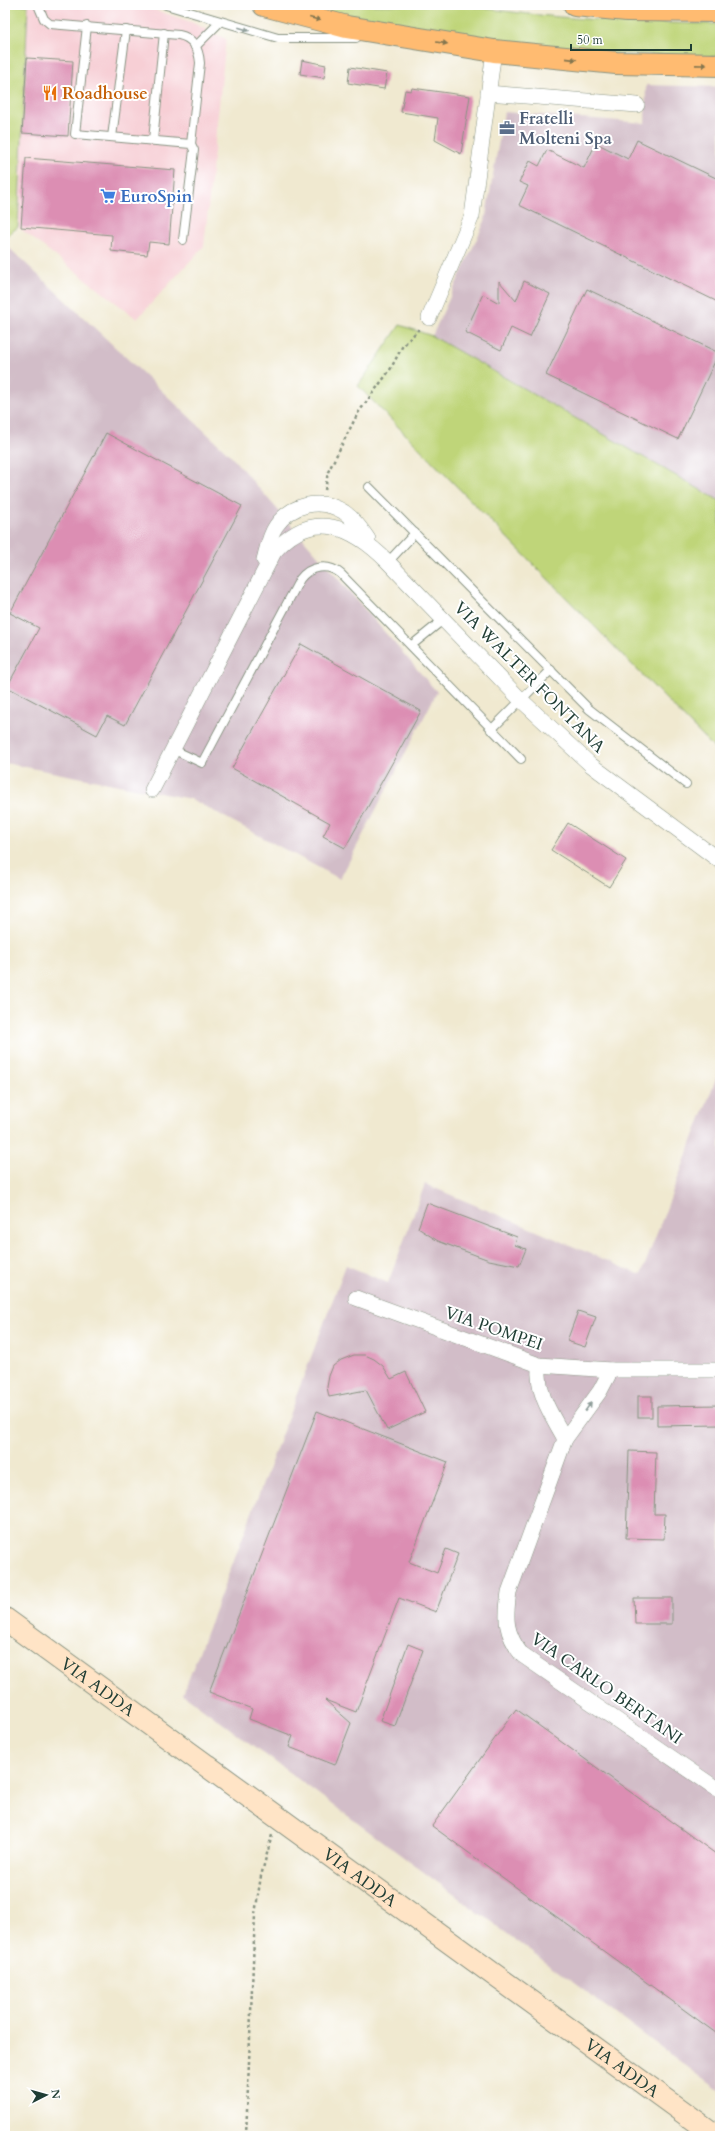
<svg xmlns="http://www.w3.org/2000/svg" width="725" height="2141" font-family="Cardo,serif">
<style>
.built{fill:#f7cfd5}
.industrial{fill:#d2bdc8}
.green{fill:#bfd579;stroke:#6f8956}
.building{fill:#dc8eb3}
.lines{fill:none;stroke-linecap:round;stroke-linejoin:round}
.service-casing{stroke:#889382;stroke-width:10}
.minor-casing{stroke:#889382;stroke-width:16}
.secondary-casing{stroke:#889382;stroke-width:24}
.primary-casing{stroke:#889382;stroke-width:24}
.path{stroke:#889382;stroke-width:2.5;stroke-dasharray:3 3;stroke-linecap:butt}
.service{stroke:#fff;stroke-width:8}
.minor{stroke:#fff;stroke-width:15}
.secondary{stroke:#ffe4c6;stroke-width:22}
.primary{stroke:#ffbb71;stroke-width:22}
.oneway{fill:#84764f}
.oneway2{fill:#8f9e9a}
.labels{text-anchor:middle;stroke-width:4;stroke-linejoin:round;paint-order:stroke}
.food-label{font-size:17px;font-weight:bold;fill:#c56008;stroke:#fff;text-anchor:start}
.service-label{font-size:17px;font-weight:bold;fill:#4e5e75;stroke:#fff;text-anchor:start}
.shop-label{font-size:17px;font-weight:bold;fill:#366cbe;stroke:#fff;text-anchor:start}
.street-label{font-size:17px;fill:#1f3d34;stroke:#fff}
</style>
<rect width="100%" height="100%" fill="#fff"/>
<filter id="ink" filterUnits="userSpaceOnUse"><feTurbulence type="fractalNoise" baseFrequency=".025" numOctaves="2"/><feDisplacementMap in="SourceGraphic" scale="8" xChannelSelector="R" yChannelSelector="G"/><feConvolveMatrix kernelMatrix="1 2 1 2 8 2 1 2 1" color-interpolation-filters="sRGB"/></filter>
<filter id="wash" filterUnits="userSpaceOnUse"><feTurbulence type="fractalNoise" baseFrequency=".012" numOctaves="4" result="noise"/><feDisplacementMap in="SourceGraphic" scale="16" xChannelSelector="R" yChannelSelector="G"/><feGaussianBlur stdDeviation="0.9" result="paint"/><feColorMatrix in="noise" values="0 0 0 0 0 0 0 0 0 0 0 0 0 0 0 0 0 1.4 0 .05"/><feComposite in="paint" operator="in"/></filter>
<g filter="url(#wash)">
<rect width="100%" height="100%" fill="#f0e9d0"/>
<polygon class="built" points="28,5 140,5 191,22 226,39 204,246 137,319 18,227"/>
<g class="industrial">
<polygon points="646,85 720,87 720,501 432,336 485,221 504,112 645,123"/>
<polygon points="5,244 229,454 437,692 340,879 191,799 5,763"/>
<polygon points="720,1068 720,2091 183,1694 346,1265 388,1283 425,1184 641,1275"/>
</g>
<g class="green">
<polygon points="5,5 28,5 18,227 5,237"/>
<path d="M298 5H463C546 19 635 23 720 24V57L592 52 399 28Z"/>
<polygon points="400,325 432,336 720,501 720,754 358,386"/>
</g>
<g id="blocks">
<g class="building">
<polygon points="27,58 73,61 68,136 22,133"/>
<polygon points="302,60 326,65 324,78 300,74"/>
<polygon points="350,67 387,73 384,89 348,83"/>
<polygon points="412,88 470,96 461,154 435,140 438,118 401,112 405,90 411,91"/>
<polygon points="637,140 720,180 720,303 519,205 528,186 519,182 530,161 539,166 547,150 584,168 596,143 628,159"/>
<polygon points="26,158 175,170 169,244 149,242 147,255 111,251 112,235 21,227"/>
<polygon points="499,281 516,301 524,281 550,294 530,337 511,328 501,350 465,332 483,294 499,303"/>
<polygon points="587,289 719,353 678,439 546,375"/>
<polygon points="106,433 242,506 125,725 107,716 97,735 7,687 39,628 10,613"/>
<polygon points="301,644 421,711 345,848 323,836 330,823 232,768"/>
<polygon points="568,823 626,860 609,887 551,850"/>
<polygon points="427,1203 517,1237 515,1245 526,1249 519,1266 489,1260 459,1249 438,1241 418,1228"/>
<polygon points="578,1311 596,1317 585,1347 567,1341"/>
<polygon points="354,1355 365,1355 374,1359 383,1366 391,1379 406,1372 425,1412 387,1430 366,1390 329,1397 327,1387 329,1376 333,1366 341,1360"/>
<rect x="638" y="1396" width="14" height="21"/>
<polygon points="720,1405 720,1425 657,1426 657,1406"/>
<polygon points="317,1411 448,1462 409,1562 437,1573 446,1549 458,1554 436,1612 399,1598 356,1712 325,1700 351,1723 335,1765 289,1747 293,1736 249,1719 252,1709 209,1692"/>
<polygon points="629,1451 656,1452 654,1514 665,1514 664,1539 626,1538"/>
<polygon points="634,1598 672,1598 672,1624 635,1624"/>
<polygon points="408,1644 423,1650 395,1726 380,1721"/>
<polygon points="516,1709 720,1857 720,2036 432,1826"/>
</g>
</g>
</g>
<g filter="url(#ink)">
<use href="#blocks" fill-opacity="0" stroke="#889382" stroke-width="1"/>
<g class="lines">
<defs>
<g id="service">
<path d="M38 5 44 19 50 24 179 35C193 38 199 49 200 63L191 144"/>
<polyline points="166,5 278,38 356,38"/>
<polyline points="87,26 75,134 191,144 194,150 183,240"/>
<polyline points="195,47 220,22"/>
<polyline points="112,137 126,30"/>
<polyline points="153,140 164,33"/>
<polyline points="369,487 589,709 686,784"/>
<polyline points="388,562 415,533"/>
<polyline points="412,645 444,619"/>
<polyline points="491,730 551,670"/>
<path d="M172 749 202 763 300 579C310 566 328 563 341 574L521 759"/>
</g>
<g id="minor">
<polyline points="488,93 637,105"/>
<polyline points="429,318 472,216 494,51"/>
<path d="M264 560C267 549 269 536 276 526 291 504 321 497 344 512 354 519 361 529 368 539"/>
<path d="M152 790 274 552C313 507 353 527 388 562L520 699 591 765 720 861"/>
<polyline points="356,1298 539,1365 611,1370 720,1370"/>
<path d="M539 1365C537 1396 551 1413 565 1439"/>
<path d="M611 1370 600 1391 565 1439 509 1592C505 1619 505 1633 522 1655L720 1791"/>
</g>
<g id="secondary">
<path id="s1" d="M5 1619 716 2136"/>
</g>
<g id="primary">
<polyline points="264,5 347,27 494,51 616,63 720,65"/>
<polyline points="575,5 627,10 720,11"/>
</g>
</defs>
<use href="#service" class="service-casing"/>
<use href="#minor" class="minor-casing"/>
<use href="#secondary" class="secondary-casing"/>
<use href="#primary" class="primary-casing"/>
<g class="path">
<polyline points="325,490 328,472 358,413 390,370 402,347 419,329"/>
<polyline points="246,2136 255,1914 261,1876 272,1835"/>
</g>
<use href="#service" class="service"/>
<use href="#minor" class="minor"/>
<use href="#secondary" class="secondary"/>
<use href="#primary" class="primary"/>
</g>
<defs><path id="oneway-solid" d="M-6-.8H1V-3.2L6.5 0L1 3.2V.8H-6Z"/></defs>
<g class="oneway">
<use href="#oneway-solid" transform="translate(315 19) rotate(15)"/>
<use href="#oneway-solid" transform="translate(442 43) rotate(9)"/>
<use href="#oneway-solid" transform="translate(571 59) rotate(6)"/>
<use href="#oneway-solid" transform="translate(701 65) rotate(1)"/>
</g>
<g class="oneway2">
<use href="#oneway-solid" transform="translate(244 29) rotate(17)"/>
<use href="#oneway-solid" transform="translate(588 1407) rotate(-54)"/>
</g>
</g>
<defs>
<symbol id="restaurant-bare" viewBox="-9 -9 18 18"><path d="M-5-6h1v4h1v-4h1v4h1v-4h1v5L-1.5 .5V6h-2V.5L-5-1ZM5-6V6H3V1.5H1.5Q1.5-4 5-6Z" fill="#e8710a" stroke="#fff" stroke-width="2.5" paint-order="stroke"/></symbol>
<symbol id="office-bare" viewBox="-9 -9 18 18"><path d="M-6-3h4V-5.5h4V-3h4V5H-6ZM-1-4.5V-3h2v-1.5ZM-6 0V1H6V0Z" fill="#5c6f8a" stroke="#fff" stroke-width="2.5" paint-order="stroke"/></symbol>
<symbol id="supermarket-bare" viewBox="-9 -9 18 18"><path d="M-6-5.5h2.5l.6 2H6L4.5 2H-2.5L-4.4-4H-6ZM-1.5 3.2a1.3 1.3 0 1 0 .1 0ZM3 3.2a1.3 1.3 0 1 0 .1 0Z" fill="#3f7fe0" stroke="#fff" stroke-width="2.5" paint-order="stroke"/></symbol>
</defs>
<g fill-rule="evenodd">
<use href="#restaurant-bare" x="39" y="82" width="22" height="22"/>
<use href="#office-bare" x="496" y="117" width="22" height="22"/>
<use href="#supermarket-bare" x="97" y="185" width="22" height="22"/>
</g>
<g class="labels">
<g class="food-label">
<text x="62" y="99">Roadhouse</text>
</g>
<g class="service-label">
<text x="519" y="124">Fratelli<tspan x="519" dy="20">Molteni Spa</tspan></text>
</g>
<g class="shop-label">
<text x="120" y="202">EuroSpin</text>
</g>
<g class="street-label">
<text transform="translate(530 677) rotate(45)" y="6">VIA WALTER FONTANA</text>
<text transform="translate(494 1328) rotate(19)" y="6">VIA POMPEI</text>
<text dy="6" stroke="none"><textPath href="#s1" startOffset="115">VIA ADDA</textPath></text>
<text transform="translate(607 1688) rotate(35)" y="6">VIA CARLO BERTANI</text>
<text dy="6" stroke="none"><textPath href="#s1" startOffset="439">VIA ADDA</textPath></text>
<text dy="6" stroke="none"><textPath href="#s1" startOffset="763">VIA ADDA</textPath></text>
</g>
</g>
<rect width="725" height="2141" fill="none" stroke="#fff" stroke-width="20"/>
<g transform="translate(46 2095) rotate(84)" stroke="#ffffff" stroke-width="3" paint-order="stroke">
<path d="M0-3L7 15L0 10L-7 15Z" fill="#1f3d34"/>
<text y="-6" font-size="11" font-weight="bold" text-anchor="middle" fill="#1f3d34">N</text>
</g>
<path d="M571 44v6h120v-6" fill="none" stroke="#1f3d34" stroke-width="2"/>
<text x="577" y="44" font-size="12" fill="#1f3d34" stroke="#ffffff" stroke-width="3" paint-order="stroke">50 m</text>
</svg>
